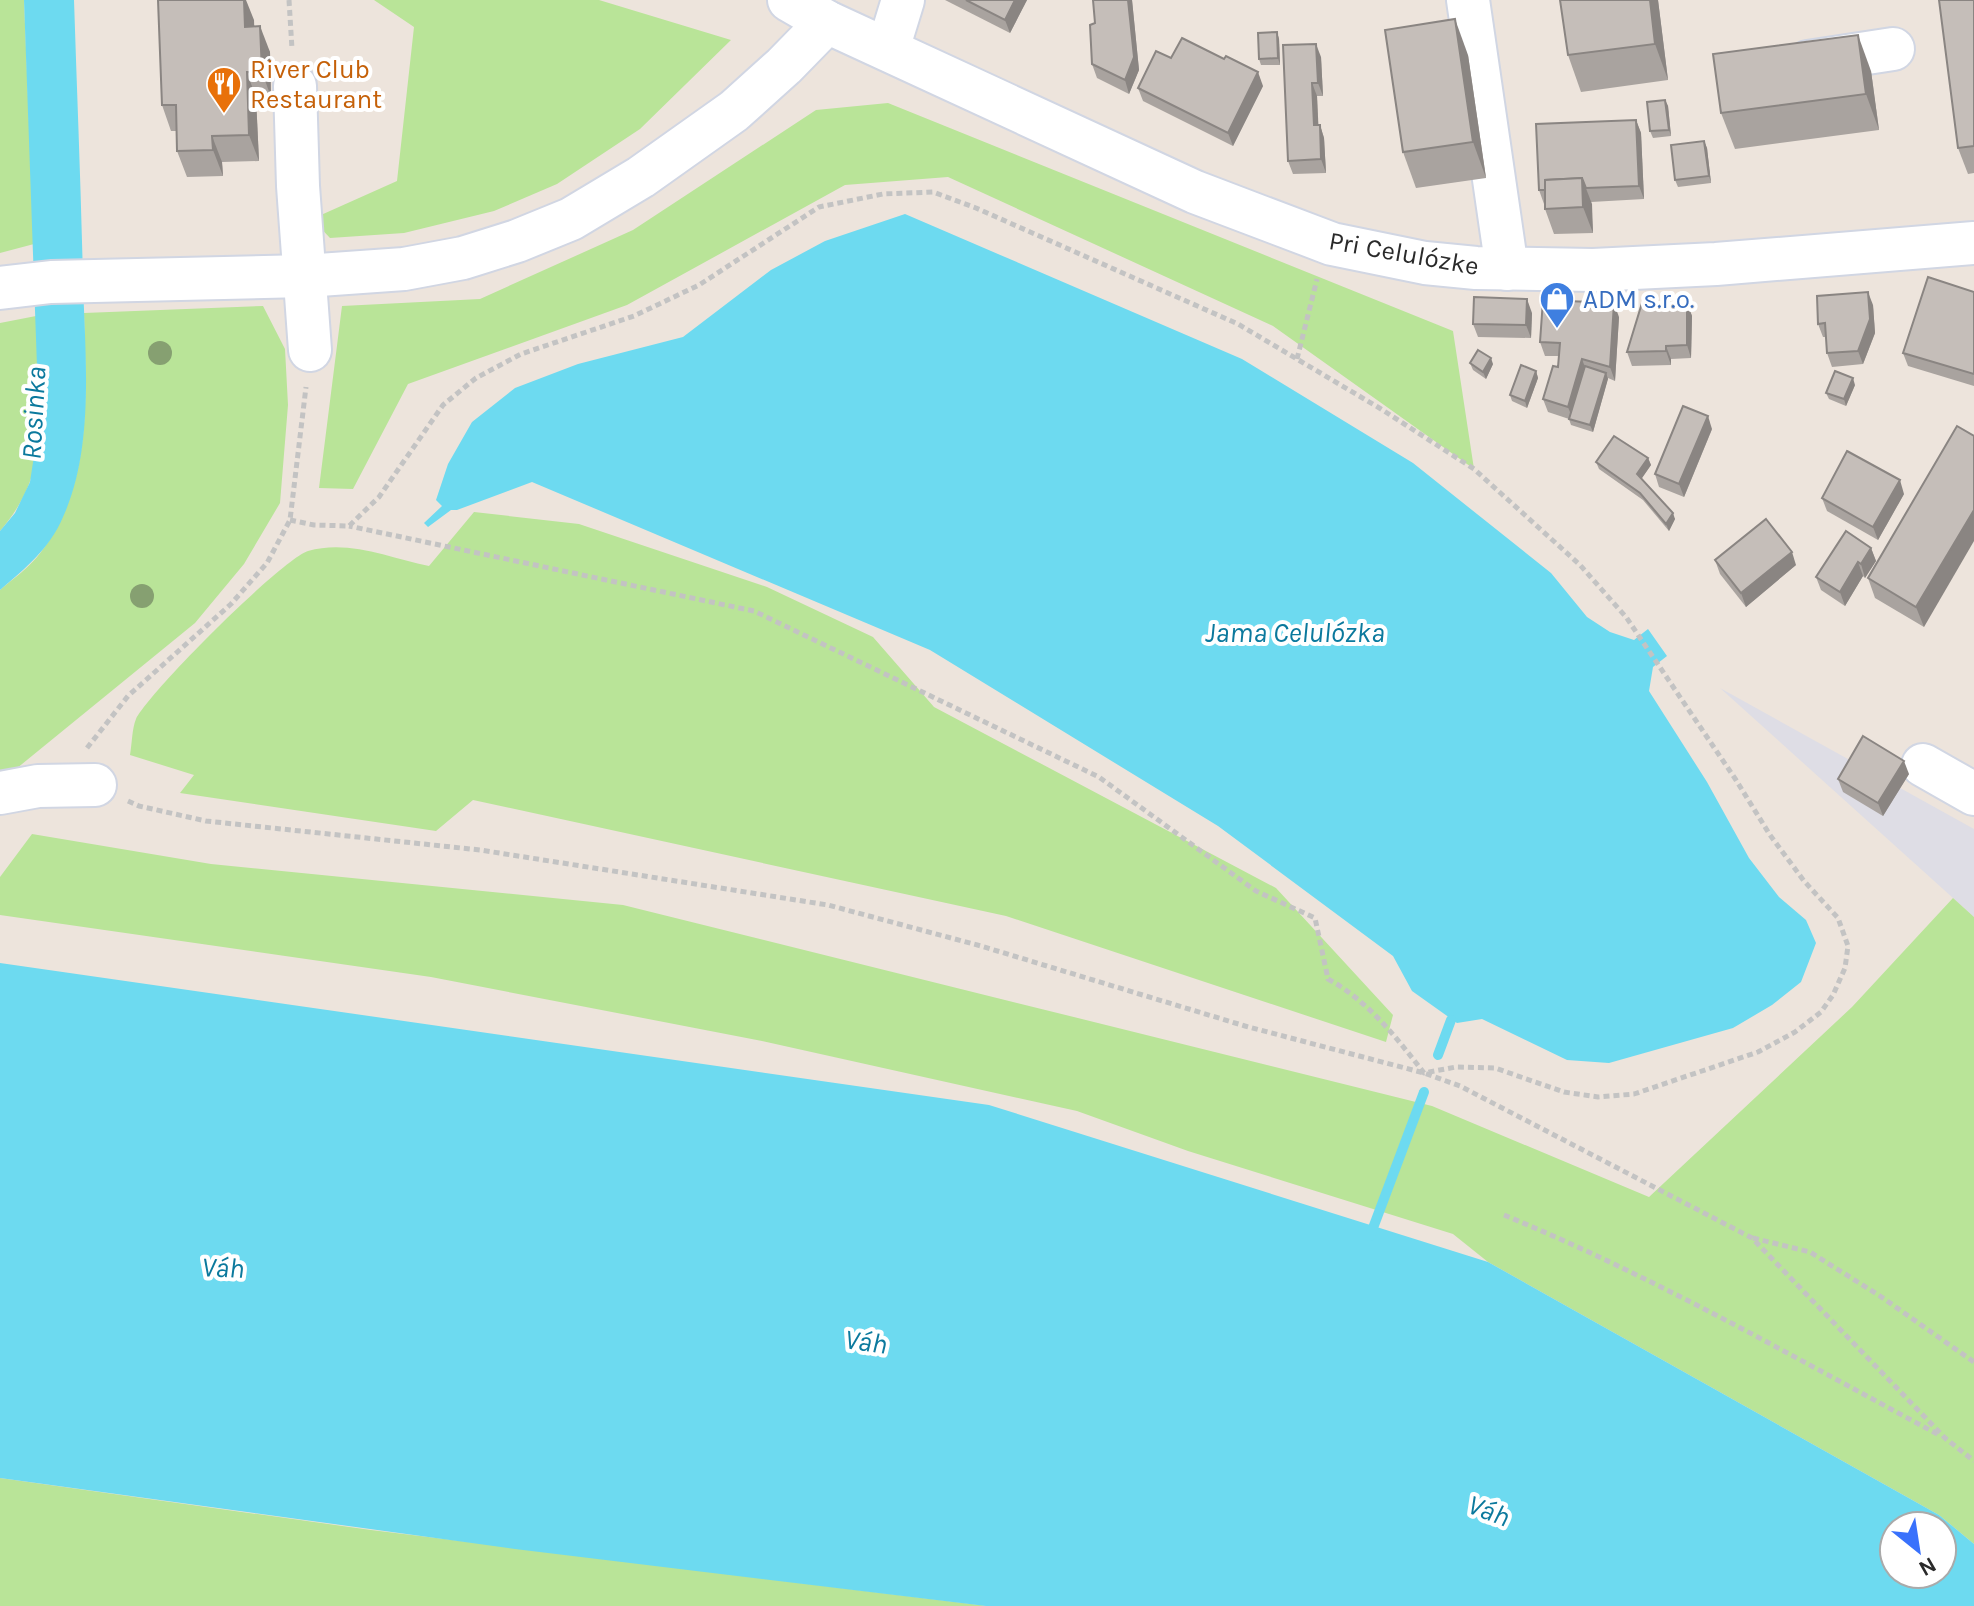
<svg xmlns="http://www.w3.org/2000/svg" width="1974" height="1606" font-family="Karla,sans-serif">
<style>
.industrial{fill:#dedde5}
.green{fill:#b9e498}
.water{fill:#6ddaf0;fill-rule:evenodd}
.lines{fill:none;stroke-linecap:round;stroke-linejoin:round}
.stream{stroke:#6ddaf0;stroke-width:10}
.minor-casing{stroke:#d1d6e3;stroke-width:46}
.path{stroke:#c3c3c3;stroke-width:5;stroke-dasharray:6 4;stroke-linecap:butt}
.minor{stroke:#fff;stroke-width:42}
.tree{fill:#86a071}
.wall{fill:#a9a39f}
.shaded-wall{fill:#8a8582}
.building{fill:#c5beb9;stroke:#8a8582;stroke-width:2}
.labels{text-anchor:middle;stroke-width:8;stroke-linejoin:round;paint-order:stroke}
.food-label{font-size:26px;fill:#c56008;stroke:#fff;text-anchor:start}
.street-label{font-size:26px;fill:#2a2a2a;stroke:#fff}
.shop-label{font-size:26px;fill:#366cbe;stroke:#fff;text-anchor:start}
.water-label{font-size:28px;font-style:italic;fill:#0b799d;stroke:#fff}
</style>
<rect width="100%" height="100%" fill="#ede4dc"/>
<polygon class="industrial" points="1720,688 1974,829 1974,917 1953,898"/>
<g class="green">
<polygon points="0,0 24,0 34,244 0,253"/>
<polygon points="374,0 599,0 731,40 640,129 557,184 494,211 404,233 330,238 312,219 397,181 414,27"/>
<polygon points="888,103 1453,331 1474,469 1273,326 948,177 845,185 627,305 408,384 353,489 319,488 342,306 480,299 633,230 816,110"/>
<path d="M263 306 285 349 288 405 280 503 244 564 195 623 0 782V590C14 578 30 567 41 552 93 484 86 395 84 313Z"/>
<path d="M36 316C37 366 48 437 29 484 22 502 12 517 0 531V323Z"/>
<path d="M474 512 579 524 767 587 873 637 934 707 1276 888 1393 1015 1386 1042 1006 916 473 800 436 831 180 793 194 775 130 755C132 744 132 728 136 719 150 691 281 560 308 551 348 539 390 558 429 566Z"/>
<polygon points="32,834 211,864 623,905 1432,1106 1649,1197 1852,1007 1953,898 1974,917 1974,1544 1939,1515 1488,1262 1453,1234 1188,1151 1077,1111 762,1041 431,977 0,915 0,877"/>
<polygon points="0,1478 371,1530 988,1606 0,1606"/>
</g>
<g class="water">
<path d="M24 0H74C77 94 81 188 83 281 85 356 95 447 63 517 50 548 25 569 0 590V531L15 513 30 482 39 423Z"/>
<polygon points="905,214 1242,359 1413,463 1551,573 1587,617 1610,632 1634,640 1648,629 1667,656 1653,667 1649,691 1707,782 1749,858 1779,897 1806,920 1816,943 1801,982 1772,1005 1733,1028 1609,1063 1567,1060 1482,1019 1457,1023 1412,991 1393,956 1218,826 930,650 532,482 457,510 451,510 428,527 424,523 442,506 436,500 448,464 472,422 515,388 578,364 683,337 771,270 825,241"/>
<path d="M0 963 989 1105 1488 1262 1939 1515 1974 1544V1606H986L515 1549 0 1478ZM1894 1526H1942V1574H1894Z"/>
</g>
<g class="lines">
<g class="stream">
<polyline points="1438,1055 1451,1020"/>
<polyline points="1370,1236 1424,1092"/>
</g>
<defs>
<g id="minor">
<polyline points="789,0 827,22 1195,192 1332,244 1425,263 1476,268 1593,270 1716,264 1974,243"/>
<polyline points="1468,0 1507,269"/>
<polyline points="888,49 903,0"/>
<polyline points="1808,62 1893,49"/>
<polyline points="295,86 298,186 310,350"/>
<polyline points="0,288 51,282 305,276 404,269 463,258 517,241 571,219 641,177 734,111 784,66 827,22"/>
<polyline points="1923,765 1974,794"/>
<polyline points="0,793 38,786 95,785"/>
</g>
</defs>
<use href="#minor" class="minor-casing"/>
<g class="path">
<polyline points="289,0 292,49"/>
<polyline points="1297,359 1317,279"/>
<path d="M290 520 314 525 349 526 379 497 443 405 476 378 521 354 634 316 699 285 819 207 883 194 933 192 976 208 1238 324 1381 409 1474 469 1580 565 1626 617 1736 780 1770 835 1804 881 1838 918 1848 946 1845 968 1833 995 1821 1012 1795 1032 1758 1052 1634 1094 1598 1097 1564 1092 1495 1068 1456 1067 1424 1073C1396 1037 1368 1001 1328 979L1315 918 1256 891 1099 777 754 611 349 526"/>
<polyline points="87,748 128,696 231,604 267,563 290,520 306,387"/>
<polyline points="128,801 139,806 206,821 480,850 828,905 981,946 1245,1026 1424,1073 1460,1086 1752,1238 1945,1438 1974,1461"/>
<path d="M1504 1215C1655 1277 1797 1359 1941 1436"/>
<polyline points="1753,1238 1810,1252 1880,1296 1974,1362"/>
</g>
<use href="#minor" class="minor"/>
</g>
<g class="tree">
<circle cx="160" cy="353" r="12"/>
<circle cx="142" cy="596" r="12"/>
</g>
<g class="wall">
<polygon points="945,0 1027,0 1010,33"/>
<polygon points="1093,0 1132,0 1139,70 1129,94 1097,78 1092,64 1095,23"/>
<polygon points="1560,0 1658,0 1668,80 1581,92 1568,55"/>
<polygon points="1974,0 1974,173 1968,174 1958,148"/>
<polygon points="254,20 254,26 270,52 271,97 256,98 259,161 222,162 223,176 187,177 177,151 177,131 171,131 162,105"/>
<polygon points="1277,32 1279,39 1280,65 1261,65 1259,59"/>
<polygon points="1468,55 1486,178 1416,188 1403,152"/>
<polygon points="1321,57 1323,96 1317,96 1318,125 1320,125 1324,138 1326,173 1293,174 1288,161"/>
<polygon points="1171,58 1263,86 1233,146 1143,101 1138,88"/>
<polygon points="1871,71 1879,130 1735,149 1721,113"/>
<polygon points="1665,100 1668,106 1671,136 1653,138 1650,131"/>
<polygon points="1636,120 1641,133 1644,199 1591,202 1593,233 1554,234 1545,209 1545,204 1544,204 1539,190"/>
<polygon points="1704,141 1707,148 1711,183 1678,187 1675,180"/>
<polygon points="1974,292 1974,386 1908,366 1903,353"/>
<polygon points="1687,303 1692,316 1691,358 1671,359 1671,365 1632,366 1627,352"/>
<polygon points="1873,305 1875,333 1863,364 1832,367 1827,353 1826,337 1823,337 1818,324"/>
<polygon points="1532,313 1531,338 1478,337 1473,324"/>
<polygon points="1619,317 1615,381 1608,378 1593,432 1571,425 1569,419 1548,412 1543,399 1558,367 1559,356 1545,356 1540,342"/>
<polygon points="1470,363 1493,364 1486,379 1473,370"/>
<polygon points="1536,371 1538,378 1527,408 1512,401 1510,395"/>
<polygon points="1855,385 1846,406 1829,399 1826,393"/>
<polygon points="1957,426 1924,627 1875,598 1868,578"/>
<polygon points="1712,429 1684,497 1659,487 1655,474"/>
<polygon points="1648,458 1651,465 1641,479 1675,519 1669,531 1643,500 1599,469 1596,462"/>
<polygon points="1904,494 1878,540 1827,511 1822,498"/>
<polygon points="1871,548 1876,561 1865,578 1863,576 1845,606 1821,590 1816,577"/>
<polygon points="1715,560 1796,565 1746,607 1720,574"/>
<polygon points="1909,774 1883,816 1843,792 1838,779"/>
</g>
<g class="shaded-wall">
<polygon points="244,0 246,0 254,20 255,52 245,27"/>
<polygon points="1015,0 1027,0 1010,33 1005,20"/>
<polygon points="1128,0 1132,0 1139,70 1129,94 1125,80"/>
<polygon points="1650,0 1658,0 1668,80 1655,44"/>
<polygon points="1455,19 1468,55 1486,178 1473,142"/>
<polygon points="260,26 270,52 271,97 262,72"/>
<polygon points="1277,32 1279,39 1280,65 1278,58"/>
<polygon points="1858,35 1871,71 1879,130 1866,94"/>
<polygon points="1316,44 1321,57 1323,96 1318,83"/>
<polygon points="247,72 256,98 259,161 249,135"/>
<polygon points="1258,72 1263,86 1233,146 1228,133"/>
<polygon points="1312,83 1317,96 1319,138 1314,125"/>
<polygon points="1665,100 1668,106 1671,136 1669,130"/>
<polygon points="1636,120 1641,133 1644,199 1639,186"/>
<polygon points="1320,125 1324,138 1326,173 1321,159"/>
<polygon points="212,136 222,162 223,176 213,150"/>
<polygon points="1704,141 1707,148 1711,183 1709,176"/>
<polygon points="1582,178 1592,204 1593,233 1583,207"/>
<polygon points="1868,292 1873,305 1875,333 1863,364 1858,351"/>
<polygon points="1527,299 1532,313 1531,338 1526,325"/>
<polygon points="1614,303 1619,317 1615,381 1610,367"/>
<polygon points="1687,303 1692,316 1691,358 1687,345"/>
<polygon points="1666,346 1671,359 1671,365 1666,351"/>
<polygon points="1491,358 1493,364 1486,379 1483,372"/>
<polygon points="1582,359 1587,373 1573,420 1568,407"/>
<polygon points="1536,371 1538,378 1527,408 1525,401"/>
<polygon points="1606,373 1608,379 1593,432 1590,425"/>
<polygon points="1853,378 1855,385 1846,406 1844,399"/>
<polygon points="1708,416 1712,429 1684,497 1679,484"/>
<polygon points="1648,458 1651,465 1640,481 1637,474"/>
<polygon points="1900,480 1904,494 1878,540 1873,527"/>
<polygon points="1974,510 1974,541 1924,627 1916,607"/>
<polygon points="1673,513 1675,519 1669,531 1666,524"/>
<polygon points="1871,548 1876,561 1865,578 1861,564"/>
<polygon points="1792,552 1796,565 1746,607 1741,593"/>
<polygon points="1858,562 1863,576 1845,606 1840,592"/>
<polygon points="1904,761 1909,774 1883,816 1878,803"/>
</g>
<g class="building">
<polygon points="158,0 244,0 245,27 260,26 262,72 247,72 249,135 212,136 213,150 177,151 176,105 162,105"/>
<polygon points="966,0 1015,0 1005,20"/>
<polygon points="1093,0 1128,0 1134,57 1125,80 1092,64 1090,25 1095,23"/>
<polygon points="1560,0 1650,0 1655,44 1568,55"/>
<polygon points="1939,0 1974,0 1974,146 1958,148"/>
<polygon points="1455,19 1473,142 1403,152 1385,30"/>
<polygon points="1277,32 1278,58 1259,59 1258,33"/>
<polygon points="1858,35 1866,94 1721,113 1713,54"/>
<polygon points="1182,38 1224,59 1226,56 1258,72 1228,133 1138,88 1156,51 1171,58"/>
<polygon points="1316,44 1318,83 1312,83 1314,125 1320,125 1321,159 1288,161 1283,45"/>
<polygon points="1665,100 1669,130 1650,131 1647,102"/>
<polygon points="1636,120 1639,186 1586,188 1582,178 1545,180 1545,190 1539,190 1536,124"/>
<polygon points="1704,141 1709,176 1675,180 1671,145"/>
<polygon points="1582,178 1583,207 1545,209 1545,180"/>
<polygon points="1928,277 1974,292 1974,374 1903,353"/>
<polygon points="1868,292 1870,319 1858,351 1827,353 1825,323 1818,324 1817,296"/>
<polygon points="1474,297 1527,299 1526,325 1473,324"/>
<polygon points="1543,300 1614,303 1610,367 1582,359 1568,407 1543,399 1553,366 1558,367 1560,343 1540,342"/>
<polygon points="1642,303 1687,303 1687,345 1666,346 1666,351 1627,352"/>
<polygon points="1478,350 1491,358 1483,372 1470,363"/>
<polygon points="1521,365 1536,371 1525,401 1510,395"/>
<polygon points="1585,366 1606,373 1590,425 1569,419"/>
<polygon points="1835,371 1853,378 1844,399 1826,393"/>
<polygon points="1683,406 1708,416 1679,484 1655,474"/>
<polygon points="1957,426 1974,436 1974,510 1916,607 1868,578"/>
<polygon points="1614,436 1648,458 1637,474 1673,513 1666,524 1640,493 1596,462"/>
<polygon points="1847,451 1900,480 1873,527 1822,498"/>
<polygon points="1766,519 1792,552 1741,593 1715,560"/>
<polygon points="1846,531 1871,548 1861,564 1858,562 1840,592 1816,577"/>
<polygon points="1863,736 1904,761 1878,803 1838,779"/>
</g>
<defs>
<symbol id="restaurant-pin" viewBox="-11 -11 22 30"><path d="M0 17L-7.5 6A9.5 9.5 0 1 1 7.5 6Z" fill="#e8710a" stroke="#fff"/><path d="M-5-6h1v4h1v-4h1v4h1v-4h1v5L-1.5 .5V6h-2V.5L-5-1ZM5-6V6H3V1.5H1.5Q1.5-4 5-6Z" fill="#fff"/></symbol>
<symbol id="shop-pin" viewBox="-11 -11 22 30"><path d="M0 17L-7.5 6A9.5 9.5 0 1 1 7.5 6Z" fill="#3f7fe0" stroke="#fff"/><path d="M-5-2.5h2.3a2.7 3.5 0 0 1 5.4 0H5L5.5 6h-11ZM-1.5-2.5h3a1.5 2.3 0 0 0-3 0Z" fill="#fff"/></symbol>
</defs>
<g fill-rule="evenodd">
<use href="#restaurant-pin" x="204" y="64" width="40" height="54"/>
<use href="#shop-pin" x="1537" y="279" width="40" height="54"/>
</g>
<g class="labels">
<g class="food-label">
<text x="250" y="78">River Club<tspan x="250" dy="30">Restaurant</tspan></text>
</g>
<g class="street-label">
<text transform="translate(1404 253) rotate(10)" y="9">Pri Celulózke</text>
</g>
<g class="shop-label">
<text x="1583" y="308">ADM s.r.o.</text>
</g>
<g class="water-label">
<text transform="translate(33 413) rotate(-87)" y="10">Rosinka</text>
<text x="1295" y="642">Jama Celulózka</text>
<text transform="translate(223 1267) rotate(2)" y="10">Váh</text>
<text transform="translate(866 1341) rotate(8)" y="10">Váh</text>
<text transform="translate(1489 1510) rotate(21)" y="10">Váh</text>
</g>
</g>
<g transform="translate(1918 1550) rotate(150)"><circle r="38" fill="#ffffff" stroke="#aaaaaa" stroke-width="2"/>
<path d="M0-6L14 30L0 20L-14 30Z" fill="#3971fc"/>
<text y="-12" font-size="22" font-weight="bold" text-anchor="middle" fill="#2a2a2a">N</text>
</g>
</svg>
